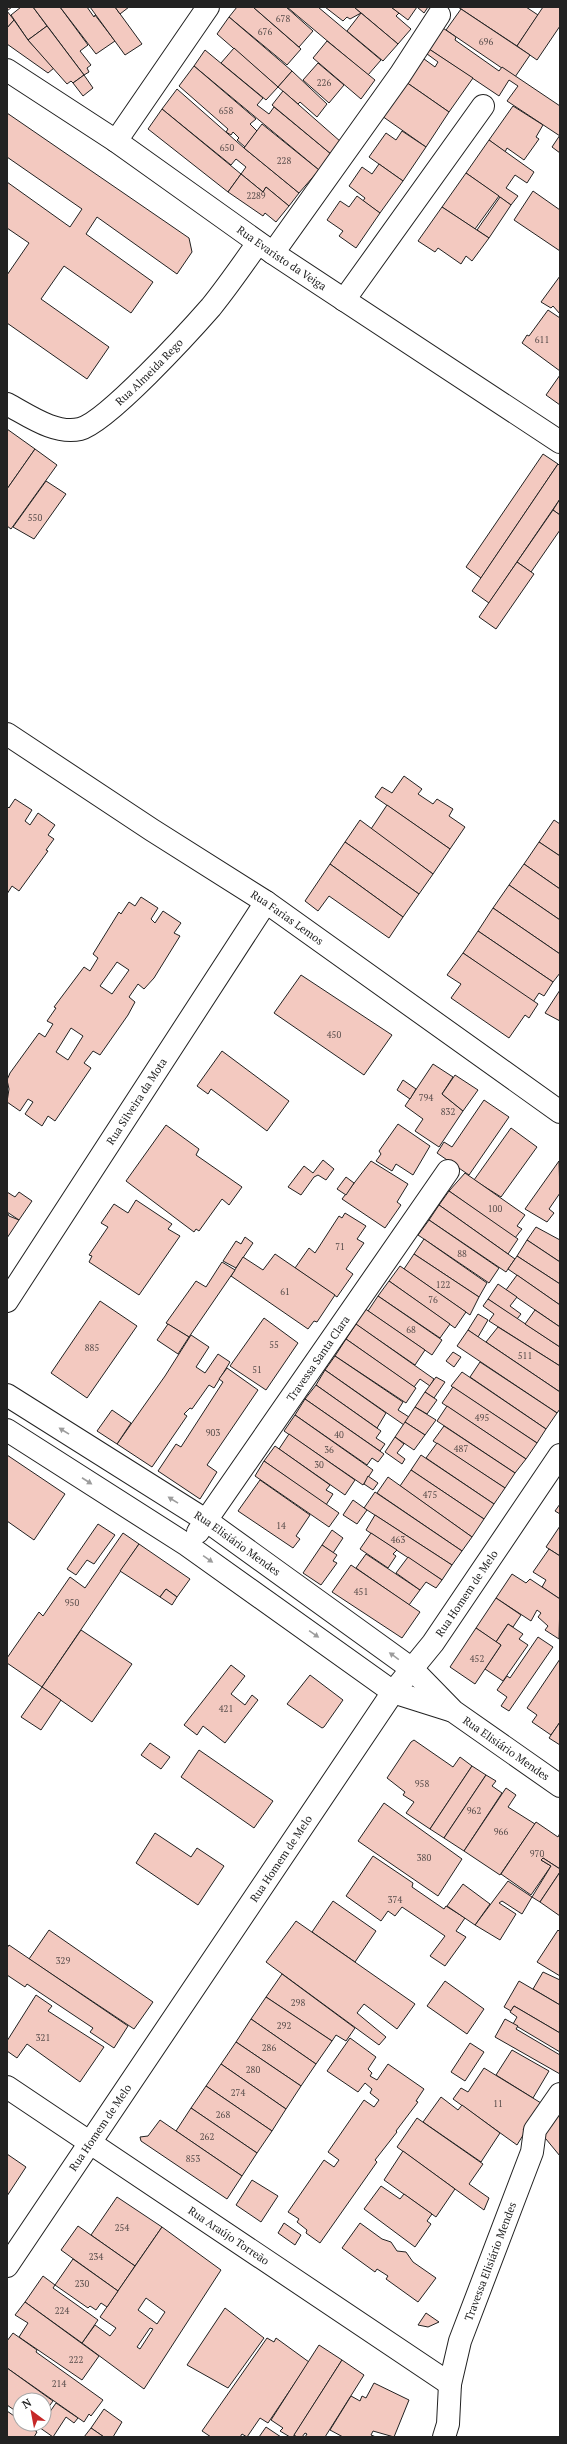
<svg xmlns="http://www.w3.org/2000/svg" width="567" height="2444" font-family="'PT Serif',serif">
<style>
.building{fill:#f3c9c0;stroke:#222;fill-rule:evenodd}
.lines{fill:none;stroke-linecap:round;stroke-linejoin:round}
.minor-casing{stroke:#222;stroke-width:24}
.minor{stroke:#fff;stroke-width:22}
.oneway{fill:#9c9c9c}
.labels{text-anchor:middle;stroke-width:3;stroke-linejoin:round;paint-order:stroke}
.number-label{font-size:9px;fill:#564c4a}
.street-label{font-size:11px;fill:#222;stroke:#fff}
</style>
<rect width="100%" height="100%" fill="#fff"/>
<g class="building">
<polygon points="7,7 12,7 7,11 14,20 7,28"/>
<polygon points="21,7 33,7 47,26 28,40 11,15"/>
<polygon points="33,7 60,7 88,45 80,51 91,65 87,68 89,72 84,75"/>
<polygon points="60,7 87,7 94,17 95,15 115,41 96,54"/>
<polygon points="90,7 115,7 142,44 125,55"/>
<polygon points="115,7 129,7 120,14"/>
<polygon points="237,7 253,7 301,49 287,65 229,17"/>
<polygon points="253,7 286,7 313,31 299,47"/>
<polygon points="287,7 318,7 381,60 368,75"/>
<polygon points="325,7 354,7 361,13 350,19 347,17 343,21"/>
<polygon points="354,7 391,7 399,13 396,16 411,29 398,44"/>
<polygon points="391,7 417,7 408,20"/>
<polygon points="417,7 428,7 424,13"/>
<polygon points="458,7 526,7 538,15 517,46"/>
<polygon points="543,7 560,7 560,26 537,60 517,46"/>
<polygon points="461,9 530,55 515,77 446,30"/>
<polygon points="361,13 398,44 383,61 347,31"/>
<polygon points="229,17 292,71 278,87 217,34"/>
<polygon points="14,20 28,40 54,68 48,73 7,44 7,28"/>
<polygon points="47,26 84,75 73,83 71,81 67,84 28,40"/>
<polygon points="440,26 456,37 455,40 499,71 502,67 560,106 560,136 507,101 518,86 509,80 499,96 426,47"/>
<polygon points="327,41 375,80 361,99 313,58"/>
<polygon points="426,47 473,78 449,112 403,80 420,56 435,67 438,62 423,51"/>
<polygon points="234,48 278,87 266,100 221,63"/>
<polygon points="205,50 263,98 257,105 269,114 274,107 331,154 319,170 194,66"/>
<polygon points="318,63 344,85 329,103 303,80"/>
<polygon points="194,66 256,119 250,124 257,131 245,147 237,140 239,138 233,132 231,135 226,132 228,129 179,86"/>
<polygon points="292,71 327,104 317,117 300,102 298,104 278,87"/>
<polygon points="84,75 93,88 83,96 73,83"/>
<polygon points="403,80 449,112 426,147 382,116"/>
<polygon points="177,89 244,148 299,193 289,206 266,187 263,192 241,174 246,167 236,159 231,165 162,109"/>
<polygon points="283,91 341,142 331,154 272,105"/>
<polygon points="513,106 543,125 536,137 539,139 524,160 507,148 505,152 489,140"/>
<polygon points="162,109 241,174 228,192 148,129"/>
<polygon points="7,113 189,238 192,252 177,274 97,217 86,234 153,282 131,313 64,266 41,299 109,347 87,379 7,323 7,275 29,243 7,228 7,182 70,227 82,209 7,157"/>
<polygon points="262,124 319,170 299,193 244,148"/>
<polygon points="402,131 426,147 403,181 369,157 386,133 396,140"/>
<polygon points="560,135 560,153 552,147"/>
<polygon points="489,140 534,172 527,183 515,175 506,188 518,196 511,205 466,173"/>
<polygon points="379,164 403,181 380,213 363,201 365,198 349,186 362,167 372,174"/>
<polygon points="466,173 499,196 475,229 442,207"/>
<polygon points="241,174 263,192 266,187 289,206 276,222 265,213 263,216 228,192"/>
<polygon points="533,191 560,210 560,251 514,220"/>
<polygon points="357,196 380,213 356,248 339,236 343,231 327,220 340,201 349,207"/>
<polygon points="500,197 511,205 489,238 477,230"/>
<polygon points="442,207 489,238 472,261 466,256 461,264 438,248 435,252 418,241"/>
<polygon points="560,276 560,314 553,306 551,308 541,302"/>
<polygon points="548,310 560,318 560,371 522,343 527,335 529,336"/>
<polygon points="560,375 560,405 546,395"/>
<polygon points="7,429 35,449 7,489"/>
<polygon points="35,449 57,465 11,529 7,526 7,489"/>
<polygon points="543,454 558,464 481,578 466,567"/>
<polygon points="558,464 560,466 560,499 489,603 472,591"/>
<polygon points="46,481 66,494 34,539 13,527"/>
<polygon points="560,499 560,515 553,510"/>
<polygon points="553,510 560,515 560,530 531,572 517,562"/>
<polygon points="517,562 534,574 496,629 479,617"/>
<polygon points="404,776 422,789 418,794 433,804 437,799 453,809 449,816 465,827 450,849 375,797 382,787 392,793"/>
<polygon points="15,799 32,810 25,821 30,825 38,813 55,825 48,835 54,839 46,850 48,851 19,891 12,886 7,894 7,806 9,808"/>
<polygon points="387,805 450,849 433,874 371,829"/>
<polygon points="360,820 433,874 419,894 345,842"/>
<polygon points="554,820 560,824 560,856 539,842"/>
<polygon points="345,842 419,894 403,917 330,864"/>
<polygon points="539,842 560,856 560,889 524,864"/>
<polygon points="330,864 403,917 389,938 329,896 318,911 305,901"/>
<polygon points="524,864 560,889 560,920 509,885"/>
<polygon points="509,885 560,920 560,954 493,908"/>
<path d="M141 897 158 908 151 919 155 923 163 911 181 923 174 933 180 936 154 978 144 989 138 984 129 997 135 1002 128 1015 100 1055 93 1051 84 1063 91 1068 55 1121 48 1116 42 1126 25 1114 33 1102 28 1099 20 1111 7 1102 9 1089 7 1080 10 1073 39 1033 45 1037 53 1024 47 1021 56 1008 54 1007 84 967 90 971 98 958 93 954 119 912 121 914 129 902 135 906ZM117 962 129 970 112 994 100 986ZM71 1028 83 1036 68 1060 56 1052Z"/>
<polygon points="493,908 560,954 560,973 553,982 478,931"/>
<polygon points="478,931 553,982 544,996 539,993 533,1002 463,953"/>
<polygon points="463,953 538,1004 529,1018 525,1015 509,1038 451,998 461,984 447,975"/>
<polygon points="301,975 392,1035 364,1075 274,1013"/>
<polygon points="560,990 560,1021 545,1013"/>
<polygon points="222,1051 289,1101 267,1131 211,1089 208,1094 197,1086"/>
<polygon points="433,1064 453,1077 442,1094 463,1111 439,1147 415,1131 423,1119 405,1106"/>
<polygon points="455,1075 478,1090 463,1111 442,1094"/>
<polygon points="403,1080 416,1089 410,1099 397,1090"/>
<polygon points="484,1100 509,1117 469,1175 437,1153 444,1142 452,1147"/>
<polygon points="398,1124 430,1146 413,1175 396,1164 392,1171 376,1161 381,1154 379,1151"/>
<polygon points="166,1125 199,1149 196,1155 242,1187 229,1205 222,1199 199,1231 196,1229 194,1232 126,1181"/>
<polygon points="511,1128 537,1147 501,1197 474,1180"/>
<polygon points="323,1160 334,1169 326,1180 318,1175 314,1177 301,1195 288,1187 304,1166 313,1173"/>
<polygon points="371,1161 408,1184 397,1202 401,1205 385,1228 342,1199"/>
<polygon points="559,1161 560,1193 549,1209 554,1213 547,1222 525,1209"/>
<polygon points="465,1173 525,1215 517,1226 522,1229 515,1238 449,1191"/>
<polygon points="346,1177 354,1183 346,1195 337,1189"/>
<polygon points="449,1191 518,1239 508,1254 439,1205"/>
<polygon points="7,1192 15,1197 19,1192 32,1201 19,1220 7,1212"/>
<polygon points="136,1200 172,1224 168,1229 180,1236 139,1295 89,1262 92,1256 89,1255 108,1227 101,1223 114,1204 128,1213"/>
<polygon points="439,1205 515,1259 506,1272 429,1220"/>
<polygon points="7,1212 9,1216 19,1220 7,1238"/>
<polygon points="345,1213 366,1226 357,1239 364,1243 346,1269 353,1274 337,1297 295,1268 309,1248 315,1253 339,1216 342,1218"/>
<polygon points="429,1220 499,1268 489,1283 418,1235"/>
<polygon points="536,1227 560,1240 560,1262 527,1240"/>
<polygon points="245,1237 253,1243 236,1268 223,1261 236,1241 241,1244"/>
<polygon points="424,1239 487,1283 479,1297 414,1254"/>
<polygon points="527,1240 560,1262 560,1284 517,1256"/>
<polygon points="275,1254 335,1295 317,1322 314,1321 308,1329 231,1276 243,1257 263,1270"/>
<polygon points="414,1254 479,1297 470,1315 404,1269"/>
<polygon points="517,1256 560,1284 560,1305 508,1269"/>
<polygon points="222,1262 235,1270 189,1337 166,1323 196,1281 206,1287"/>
<polygon points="400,1266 466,1312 455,1328 389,1281"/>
<polygon points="517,1275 560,1305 560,1327 506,1290"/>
<polygon points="389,1281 450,1324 440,1338 378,1296"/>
<polygon points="498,1284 517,1297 510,1306 521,1314 517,1319 488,1299"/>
<polygon points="378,1296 442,1340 432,1355 368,1311"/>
<polygon points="488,1299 560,1347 560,1366 489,1321 494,1314 483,1306"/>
<polygon points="100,1301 137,1326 87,1398 51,1373"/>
<polygon points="364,1308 425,1350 415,1365 354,1323"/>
<polygon points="535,1310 560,1327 560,1347 525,1324"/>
<polygon points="478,1314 488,1320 478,1337 468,1330"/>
<polygon points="264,1318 298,1343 266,1390 230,1366"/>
<polygon points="168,1324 189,1337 178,1354 157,1340"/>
<polygon points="356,1324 434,1379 430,1386 420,1379 414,1387 346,1339"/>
<polygon points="498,1327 560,1366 560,1392 486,1342"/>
<polygon points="468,1330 560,1392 560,1409 557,1413 457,1346"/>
<polygon points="191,1335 209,1347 196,1367 205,1373 218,1354 230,1362 214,1388 209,1385 192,1409 190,1408 184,1414 187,1416 152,1467 117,1444 165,1376"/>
<polygon points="346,1339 416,1388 406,1403 335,1356"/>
<polygon points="453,1352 461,1357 454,1367 446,1361"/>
<polygon points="335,1356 403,1402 398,1410 409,1417 404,1425 325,1370"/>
<polygon points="480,1362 557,1413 546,1429 470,1377"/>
<polygon points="227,1368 258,1390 207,1465 217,1472 200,1499 158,1471 176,1444 181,1447 223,1382 219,1379"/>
<polygon points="325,1370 386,1413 377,1428 316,1385"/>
<polygon points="462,1372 546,1429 537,1443 451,1386"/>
<polygon points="436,1377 445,1382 434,1398 425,1392"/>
<polygon points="316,1385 381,1431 376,1438 385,1444 380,1451 305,1399"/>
<polygon points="453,1387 537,1443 526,1459 442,1403"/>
<polygon points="425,1392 437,1400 427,1414 415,1407"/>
<polygon points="305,1399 384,1454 378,1462 372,1458 367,1465 295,1415"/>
<polygon points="447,1406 526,1459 515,1473 437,1421"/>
<polygon points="415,1407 436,1420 425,1435 405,1422"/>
<polygon points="112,1410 131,1423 117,1444 97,1431"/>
<polygon points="295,1415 373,1470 363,1485 284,1431"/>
<polygon points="405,1422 425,1435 414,1450 395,1437"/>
<polygon points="444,1426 515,1473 505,1488 433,1441"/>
<polygon points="289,1434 355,1480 345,1495 279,1449"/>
<polygon points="395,1437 404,1444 397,1453 405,1459 402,1464 385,1452"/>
<polygon points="437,1443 505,1488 494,1504 426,1458"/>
<polygon points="275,1446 330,1485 326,1490 333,1494 326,1505 264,1461"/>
<polygon points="7,1455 65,1494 34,1540 7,1521"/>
<polygon points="421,1455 494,1504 484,1519 411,1470"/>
<polygon points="264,1461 339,1513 329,1527 255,1476"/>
<polygon points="411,1470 484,1519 472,1537 400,1486"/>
<polygon points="368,1476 378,1483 373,1490 364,1484"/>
<polygon points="388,1477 472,1537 462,1551 377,1493"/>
<polygon points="260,1480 310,1515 296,1536 300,1539 293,1548 238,1511"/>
<polygon points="375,1492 462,1551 452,1565 364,1508"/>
<polygon points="353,1500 367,1510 357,1524 343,1515"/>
<polygon points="560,1504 560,1514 555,1511"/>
<polygon points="375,1515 452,1565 442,1580 366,1530"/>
<polygon points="98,1524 115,1535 94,1564 87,1560 76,1575 67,1569"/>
<polygon points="560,1526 560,1556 546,1547"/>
<polygon points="332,1530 343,1538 333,1553 322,1545"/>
<polygon points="123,1533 139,1544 42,1687 7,1663 7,1658 39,1612 43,1616 70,1577 85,1588"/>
<polygon points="371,1533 397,1550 393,1554 396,1556 388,1568 360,1549"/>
<polygon points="139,1544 190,1579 177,1597 166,1589 160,1597 120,1571"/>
<polygon points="322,1545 337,1555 333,1561 337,1563 321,1585 303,1573"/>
<polygon points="549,1549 560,1556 560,1599 542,1587 546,1580 533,1572"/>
<polygon points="366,1554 420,1590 409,1605 356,1568"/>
<polygon points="408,1557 442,1580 436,1588 426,1582 420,1590 396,1573"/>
<polygon points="351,1565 420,1612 402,1638 332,1592"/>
<polygon points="512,1574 526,1583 530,1579 560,1599 559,1639 545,1630 548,1626 538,1617 541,1613 537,1610 531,1621 496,1598"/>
<polygon points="166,1589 177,1597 172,1605 160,1597"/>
<polygon points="496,1598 521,1615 513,1627 508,1624 496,1642 476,1628"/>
<polygon points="508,1624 523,1634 519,1639 528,1645 503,1681 485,1669 501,1645 496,1642"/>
<polygon points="476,1628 501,1645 475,1684 450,1667"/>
<polygon points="81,1630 132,1664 92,1722 42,1687"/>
<polygon points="538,1637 553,1647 509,1711 501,1706 507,1697 497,1690 507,1676 510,1678"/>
<polygon points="560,1659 560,1722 551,1735 532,1722 537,1715 527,1708"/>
<polygon points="231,1665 245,1676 231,1694 245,1705 252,1695 258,1700 225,1743 203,1726 197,1735 184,1725"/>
<polygon points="310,1675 343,1700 324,1727 322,1728 287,1704"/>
<polygon points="42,1687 61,1700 41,1730 21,1717"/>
<polygon points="560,1722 560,1745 549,1738"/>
<polygon points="414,1740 453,1767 460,1757 472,1766 430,1829 406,1813 414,1802 403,1795 405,1792 387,1778 411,1742"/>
<polygon points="150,1743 170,1757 161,1769 141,1755"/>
<polygon points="199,1750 273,1801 254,1828 181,1777"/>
<polygon points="472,1766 486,1775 444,1838 430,1829"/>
<polygon points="486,1775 496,1781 492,1786 502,1793 464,1851 444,1838"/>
<polygon points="506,1788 516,1795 508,1807 535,1824 500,1875 464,1851"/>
<polygon points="384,1803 462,1859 438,1896 358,1841"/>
<polygon points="536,1822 558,1837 560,1833 560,1869 543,1858 541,1860 551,1866 531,1895 501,1874"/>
<polygon points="155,1833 191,1857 197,1848 224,1866 198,1905 136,1863"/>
<polygon points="373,1856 413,1883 412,1887 444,1909 446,1906 465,1918 456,1931 466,1937 445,1966 430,1956 445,1936 402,1907 395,1916 388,1911 381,1921 346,1896"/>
<polygon points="543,1858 560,1869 560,1872 540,1902 532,1897 551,1866 541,1860"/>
<polygon points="560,1872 560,1916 540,1902"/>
<polygon points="508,1881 532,1897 522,1914 502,1901 499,1903 516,1914 500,1940 475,1925"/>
<polygon points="463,1884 490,1904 475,1925 447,1906"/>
<polygon points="333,1901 376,1931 355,1962 312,1932"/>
<polygon points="296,1921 415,2004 397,2029 364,2004 357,2013 386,2037 379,2045 266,1962"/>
<polygon points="49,1930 153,2002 134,2029 29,1959"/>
<polygon points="558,1930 560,1932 560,1976 537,1962"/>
<polygon points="9,1945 128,2026 114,2048 90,2032 93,2028 27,1984 25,1987 7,1975 7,1948"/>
<polygon points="543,1972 560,1980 560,2005 533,1989"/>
<polygon points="282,1974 355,2028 346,2041 336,2035 332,2041 266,1997"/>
<polygon points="445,1981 484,2009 467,2034 427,2006"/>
<polygon points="519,1981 560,2005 560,2033 514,2006 511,2011 504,2007"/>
<polygon points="36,1995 52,2006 48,2011 104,2047 80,2082 27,2044 17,2058 7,2051 7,2041"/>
<polygon points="266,1997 332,2041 316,2064 251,2019"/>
<polygon points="514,2006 560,2033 560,2052 513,2024 517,2017 510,2012"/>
<polygon points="251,2019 316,2064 301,2086 236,2042"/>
<polygon points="505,2019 518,2026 516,2029 560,2055 560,2074 495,2037"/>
<polygon points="350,2038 376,2057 368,2069 372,2073 370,2076 377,2080 388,2064 424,2089 416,2101 418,2102 396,2131 397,2132 375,2160 377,2162 320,2243 306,2233 307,2230 297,2222 299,2219 288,2212 324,2160 334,2167 339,2160 328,2152 364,2100 374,2107 379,2100 370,2093 372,2089 365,2083 358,2092 327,2071"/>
<polygon points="236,2042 301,2086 286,2109 221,2064"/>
<polygon points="470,2043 484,2052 465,2081 451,2072"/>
<polygon points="512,2050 549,2071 533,2098 496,2075"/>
<polygon points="221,2064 286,2109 272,2131 206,2086"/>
<polygon points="484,2068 541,2103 523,2130 525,2132 517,2145 453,2099 461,2088 468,2092"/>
<polygon points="206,2086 272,2131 257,2153 191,2108"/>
<polygon points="441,2097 458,2110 462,2105 500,2133 481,2162 423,2122"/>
<polygon points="560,2107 560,2156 541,2133"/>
<polygon points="191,2108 257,2153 242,2176 176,2131"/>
<polygon points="417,2118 483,2164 469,2184 489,2198 484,2210 397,2147"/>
<polygon points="160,2120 242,2176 227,2199 141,2141 140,2137 148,2136"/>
<polygon points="403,2151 455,2189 436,2217 384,2180"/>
<polygon points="7,2154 26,2167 7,2196"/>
<polygon points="252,2180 278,2196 261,2222 236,2205"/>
<polygon points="381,2186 400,2199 404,2194 432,2214 427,2221 431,2224 415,2247 364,2209"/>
<polygon points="117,2197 162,2227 135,2266 91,2235"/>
<polygon points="284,2223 301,2235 295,2245 278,2233"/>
<polygon points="360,2223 382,2239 391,2242 397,2251 406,2252 413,2262 436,2278 418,2302 386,2279 388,2276 377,2269 375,2272 342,2248"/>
<polygon points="78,2226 135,2266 118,2291 61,2250"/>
<path d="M162 2227 221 2270 144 2389 82 2343 95 2325 110 2336 116 2328 100 2317ZM146 2298 165 2312 157 2324 138 2310ZM150 2328 153 2329 140 2349 137 2347Z"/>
<polygon points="73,2259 118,2291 107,2307 101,2303 96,2310 90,2306 88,2308 55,2285"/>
<polygon points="43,2276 55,2285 53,2288 98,2320 82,2343 25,2302"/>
<polygon points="25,2302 99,2356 82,2380 19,2337 28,2323 15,2315"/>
<polygon points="225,2308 264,2338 228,2388 187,2365"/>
<polygon points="426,2313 439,2322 428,2327 418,2325"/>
<polygon points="13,2333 37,2350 36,2352 103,2400 91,2416 89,2414 84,2422 7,2368 7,2341"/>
<polygon points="267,2338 274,2342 276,2338 309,2362 268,2423 260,2418 247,2437 242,2434 240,2437 211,2437 202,2431"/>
<polygon points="319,2345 342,2360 293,2437 290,2437 280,2431 283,2428 271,2420"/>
<polygon points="342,2360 364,2375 325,2437 305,2437 307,2434 305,2433 302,2437 297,2437 294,2435"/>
<polygon points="7,2368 53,2401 44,2413 44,2400 20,2400 20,2414 7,2405"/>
<polygon points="374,2383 409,2400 394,2437 373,2431 371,2435 376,2437 343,2437 330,2430 351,2396 360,2401 362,2396 366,2398"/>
<polygon points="56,2403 78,2418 74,2423 66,2417 53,2437 36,2425 44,2424 44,2414 47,2416"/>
<polygon points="104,2409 122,2422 113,2437 104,2437 91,2428"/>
<polygon points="7,2411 20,2420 20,2424 26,2424 37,2432 34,2437 7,2437"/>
<polygon points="266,2427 281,2437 259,2437"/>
<polygon points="91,2428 104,2437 84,2437"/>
</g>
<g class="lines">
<defs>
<g id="minor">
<path id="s1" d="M7 70 116 141 273 253 560 442"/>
<polyline points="116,141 208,7"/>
<polyline points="273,253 400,75 439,15"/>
<polyline points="344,300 483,106"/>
<path id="s2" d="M7 404C28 415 55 435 80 429 107 422 190 331 211 307 228 286 243 264 258 243"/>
<path id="s3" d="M7 734 152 830 266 902 560 1112"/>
<path id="s4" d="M7 1301 266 902"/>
<path id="s5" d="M7 1395 207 1521 412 1669 453 1711 560 1786"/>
<polyline points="7,1430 187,1545 393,1692 450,1710"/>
<path id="s6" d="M198 1532 448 1171"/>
<path id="s7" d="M7 2087 450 2384"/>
<path id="s8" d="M7 2266 393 1692 433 1643 560 1455"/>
<path id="s9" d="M444 2437 448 2424 450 2384 460 2341 532 2152 535 2130 560 2094"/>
</g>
</defs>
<use href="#minor" class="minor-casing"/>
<use href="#minor" class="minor"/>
</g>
<defs><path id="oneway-solid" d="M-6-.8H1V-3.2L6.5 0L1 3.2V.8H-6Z"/></defs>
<g class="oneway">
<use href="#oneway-solid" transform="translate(64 1431) rotate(-148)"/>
<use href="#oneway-solid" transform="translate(87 1481) rotate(33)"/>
<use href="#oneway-solid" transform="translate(173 1500) rotate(-148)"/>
<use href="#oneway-solid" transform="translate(208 1559) rotate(35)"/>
<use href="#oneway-solid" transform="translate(314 1634) rotate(35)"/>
<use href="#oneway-solid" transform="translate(394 1656) rotate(-144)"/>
</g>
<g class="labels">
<g class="number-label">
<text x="283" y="22">678</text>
<text x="265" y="35">676</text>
<text x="486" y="45">696</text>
<text x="324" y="86">226</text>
<text x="226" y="114">658</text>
<text x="227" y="151">650</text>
<text x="284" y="164">228</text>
<text x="256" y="199">2289</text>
<text x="542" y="343">611</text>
<text x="35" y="521">550</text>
<text x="334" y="1038">450</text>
<text x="426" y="1101">794</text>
<text x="448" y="1115">832</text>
<text x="495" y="1212">100</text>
<text x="340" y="1250">71</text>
<text x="462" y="1257">88</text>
<text x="443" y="1288">122</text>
<text x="285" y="1295">61</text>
<text x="433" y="1303">76</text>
<text x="411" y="1333">68</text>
<text x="274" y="1348">55</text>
<text x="92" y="1351">885</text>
<text x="525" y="1359">511</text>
<text x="257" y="1373">51</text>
<text x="482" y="1421">495</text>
<text x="213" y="1436">903</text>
<text x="339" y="1438">40</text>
<text x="461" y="1452">487</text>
<text x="329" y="1453">36</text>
<text x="319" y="1468">30</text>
<text x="430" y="1498">475</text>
<text x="281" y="1529">14</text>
<text x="398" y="1543">463</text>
<text x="361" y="1595">451</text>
<text x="72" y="1606">950</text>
<text x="477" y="1662">452</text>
<text x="226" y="1712">421</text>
<text x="422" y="1787">958</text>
<text x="474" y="1814">962</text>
<text x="501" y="1835">966</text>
<text x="537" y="1857">970</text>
<text x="424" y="1861">380</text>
<text x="395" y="1903">374</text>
<text x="63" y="1964">329</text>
<text x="298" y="2006">298</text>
<text x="284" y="2029">292</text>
<text x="43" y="2041">321</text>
<text x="269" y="2051">286</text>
<text x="253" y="2073">280</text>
<text x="238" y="2096">274</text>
<text x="498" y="2107">11</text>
<text x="223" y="2118">268</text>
<text x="207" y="2140">262</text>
<text x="193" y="2162">853</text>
<text x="122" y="2231">254</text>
<text x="96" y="2260">234</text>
<text x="82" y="2287">230</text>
<text x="62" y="2314">224</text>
<text x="76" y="2363">222</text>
<text x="59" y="2387">214</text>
</g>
<g class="street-label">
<text dy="4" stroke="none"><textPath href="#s1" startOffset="333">Rua Evaristo da Veiga</textPath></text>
<text dy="4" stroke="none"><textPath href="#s2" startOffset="169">Rua Almeida Rego</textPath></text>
<text dy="4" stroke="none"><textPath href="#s3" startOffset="335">Rua Farias Lemos</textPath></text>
<text dy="4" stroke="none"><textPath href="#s4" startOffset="238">Rua Silveira da Mota</textPath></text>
<text dy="4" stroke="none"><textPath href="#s6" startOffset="211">Travessa Santa Clara</textPath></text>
<text dy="4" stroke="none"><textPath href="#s5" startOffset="274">Rua Elisiário Mendes</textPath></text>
<text dy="4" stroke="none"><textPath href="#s8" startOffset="815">Rua Homem de Melo</textPath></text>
<text dy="4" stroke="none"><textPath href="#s5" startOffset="613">Rua Elisiário Mendes</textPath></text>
<text dy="4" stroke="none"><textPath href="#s8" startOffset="491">Rua Homem de Melo</textPath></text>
<text dy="4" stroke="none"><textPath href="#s8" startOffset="167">Rua Homem de Melo</textPath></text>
<text dy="4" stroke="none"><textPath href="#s7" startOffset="267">Rua Araújo Torreão</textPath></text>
<text dy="4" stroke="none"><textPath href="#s9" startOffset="183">Travessa Elisiário Mendes</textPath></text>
</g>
</g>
<rect width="567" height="2444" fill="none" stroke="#222222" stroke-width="16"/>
<g transform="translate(32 2412) rotate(328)"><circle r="19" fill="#ffffff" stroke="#a7a7a7"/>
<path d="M0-3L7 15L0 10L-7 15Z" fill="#c62828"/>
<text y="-6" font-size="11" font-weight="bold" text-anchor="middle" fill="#222222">N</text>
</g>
</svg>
